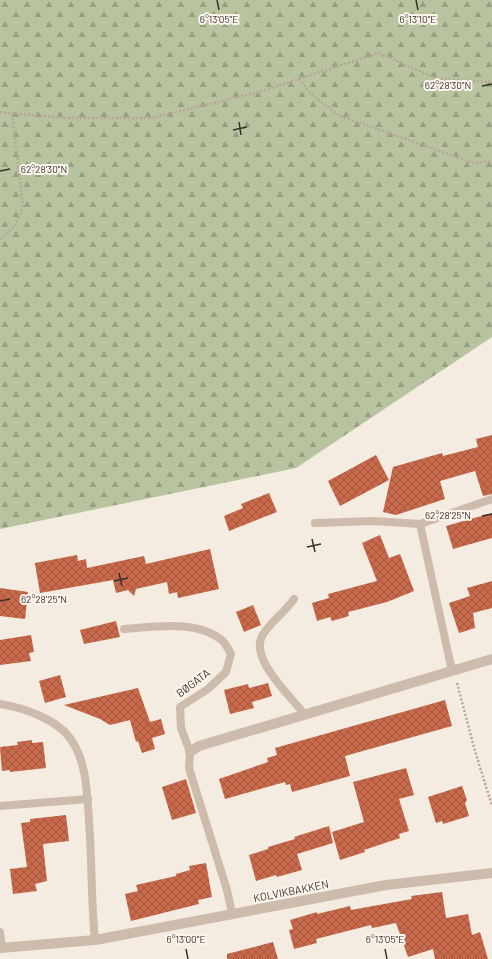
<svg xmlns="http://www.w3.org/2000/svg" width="492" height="959" font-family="Barlow,sans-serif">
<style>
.forest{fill:url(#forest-firs)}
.building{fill:url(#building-cross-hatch)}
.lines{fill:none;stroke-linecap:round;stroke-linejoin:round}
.path{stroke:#b9a596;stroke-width:2.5;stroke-dasharray:2 2;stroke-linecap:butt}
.lane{stroke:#cdbbac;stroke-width:8}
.street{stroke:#cdbbac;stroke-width:10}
.ticks{fill:none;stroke:#3b302b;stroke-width:1.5}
.labels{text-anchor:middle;stroke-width:4;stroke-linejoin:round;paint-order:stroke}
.street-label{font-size:11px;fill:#3b302b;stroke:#fbf5ee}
.ticks-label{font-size:10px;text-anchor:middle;fill:#3b302b;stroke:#fbf5ee;stroke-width:4;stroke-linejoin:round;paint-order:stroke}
</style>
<defs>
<pattern id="forest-firs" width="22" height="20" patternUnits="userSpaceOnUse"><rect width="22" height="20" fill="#b8c4a0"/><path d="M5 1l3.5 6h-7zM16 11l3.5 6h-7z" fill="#97a083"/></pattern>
<pattern id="building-cross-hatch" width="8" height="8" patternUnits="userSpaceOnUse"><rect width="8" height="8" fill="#c8694b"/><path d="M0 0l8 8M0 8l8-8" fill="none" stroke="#a4573f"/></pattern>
</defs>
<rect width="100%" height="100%" fill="#f4ebe1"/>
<polygon class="forest" points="0,0 492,0 492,337 296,468 0,529"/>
<g class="building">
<polygon points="492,435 492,494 483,496 475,471 440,481 445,499 396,515 383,512 393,467 442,453 443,456 478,447 476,439"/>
<polygon points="376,455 389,480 340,506 328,481"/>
<polygon points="269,493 277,512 229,531 224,516 243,508 241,504"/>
<polygon points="492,513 492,538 453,549 446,526"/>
<polygon points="380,535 389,558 400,554 414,591 387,602 348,612 349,616 332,621 330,617 317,621 312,603 329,598 328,594 377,581 362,543"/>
<polygon points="210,549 219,589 178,598 177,592 169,594 167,582 136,589 134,596 128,590 116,593 113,580 40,593 35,564 35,563 77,555 78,561 86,559 87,568 144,556 146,564"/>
<polygon points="492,581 492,608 473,613 475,628 459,633 449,603 470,596 467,588"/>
<polygon points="0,588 28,592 25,619 0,616"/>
<polygon points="253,605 261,625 244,632 236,612"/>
<polygon points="116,621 120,637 84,644 80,630"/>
<polygon points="31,635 34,652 29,653 31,661 0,665 0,640"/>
<polygon points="60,675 66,697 45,703 39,681"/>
<polygon points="268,683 272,696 252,702 254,708 230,714 224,690 248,684 249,688"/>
<polygon points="138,688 150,722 161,719 165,734 152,738 155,749 142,753 138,741 136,742 130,720 110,725 100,719 64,705"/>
<polygon points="445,700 452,726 345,756 350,776 292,792 290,784 286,785 285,782 225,799 219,779 268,762 267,758 277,755 275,748"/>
<polygon points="32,740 32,743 43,742 46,768 10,772 10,770 2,771 0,747 18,745 17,742"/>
<polygon points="406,768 414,795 399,799 409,831 399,834 400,838 364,850 365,852 340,860 332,832 364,822 353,782"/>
<polygon points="186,779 196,813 172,820 162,787"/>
<polygon points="462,786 467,800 465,803 469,816 443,824 442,821 436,823 428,797"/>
<polygon points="66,815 69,841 43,844 47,881 35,884 37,891 13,894 10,869 27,867 21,823 30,822 30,819"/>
<polygon points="329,826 333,843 297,854 302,870 277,877 276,875 256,881 249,855 268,849 268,847 295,839 294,837"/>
<polygon points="206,863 212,897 198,900 199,904 131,921 125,894 138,891 136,885 176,876 176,874 190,870 189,866"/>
<polygon points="442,892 446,918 468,914 472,935 480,932 488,959 435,959 433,949 408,957 396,923 372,928 371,925 316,939 317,943 294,949 289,930 293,929 290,920 317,912 317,914 350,906 351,910 412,899 411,896"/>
<polygon points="273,942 278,959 227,959 227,954"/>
</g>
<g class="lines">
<g class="path">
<polyline points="299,79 312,95 340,116 474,163 492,161"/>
<polyline points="0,112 64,118 152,118 259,92 378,53 438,79 492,82"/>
<polyline points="0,239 15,226 23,207 12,113"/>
<polyline points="457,683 475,751 492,806"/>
</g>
<g class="lane">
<polyline points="315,523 373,521 420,524 492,499"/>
<polyline points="420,524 452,671"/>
<path d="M294 599C285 612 270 622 262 636 250 660 291 696 304 714"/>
<path d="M124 629C155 627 197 619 223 641 226 645 229 650 231 654L226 672 208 689 180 707 181 728 190 752 189 768 227 890 232 913"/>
<path d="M0 704C24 708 58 719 72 741 87 764 87 794 89 821 92 860 91 900 95 940"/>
<polyline points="0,806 88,799"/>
<polyline points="0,932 2,948"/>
</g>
<g class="street">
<polyline points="190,752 199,746 492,659"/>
<polyline points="0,948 95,940 386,885 492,873"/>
</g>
</g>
<path class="ticks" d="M217 0 219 10M416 0 418 10M482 86 492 84M239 122 241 135M233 130 247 127M0 171 10 169M482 516 492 514M312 539 315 552M307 547 321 544M119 573 122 586M114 581 128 578M0 601 10 599M186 949 188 959M385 949 387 959"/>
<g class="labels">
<g class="street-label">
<text transform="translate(193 683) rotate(-37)" y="4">BØGATA</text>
<text transform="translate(291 891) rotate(-11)" y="4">KOLVIKBAKKEN</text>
</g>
</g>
<g class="ticks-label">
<text x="418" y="23">6°13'10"E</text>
<text x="219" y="23">6°13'05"E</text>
<text x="448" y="89">62°28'30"N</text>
<text x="44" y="173">62°28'30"N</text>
<text x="448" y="519">62°28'25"N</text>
<text x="44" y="603">62°28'25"N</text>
<text x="186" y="943">6°13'00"E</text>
<text x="385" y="943">6°13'05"E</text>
</g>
</svg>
